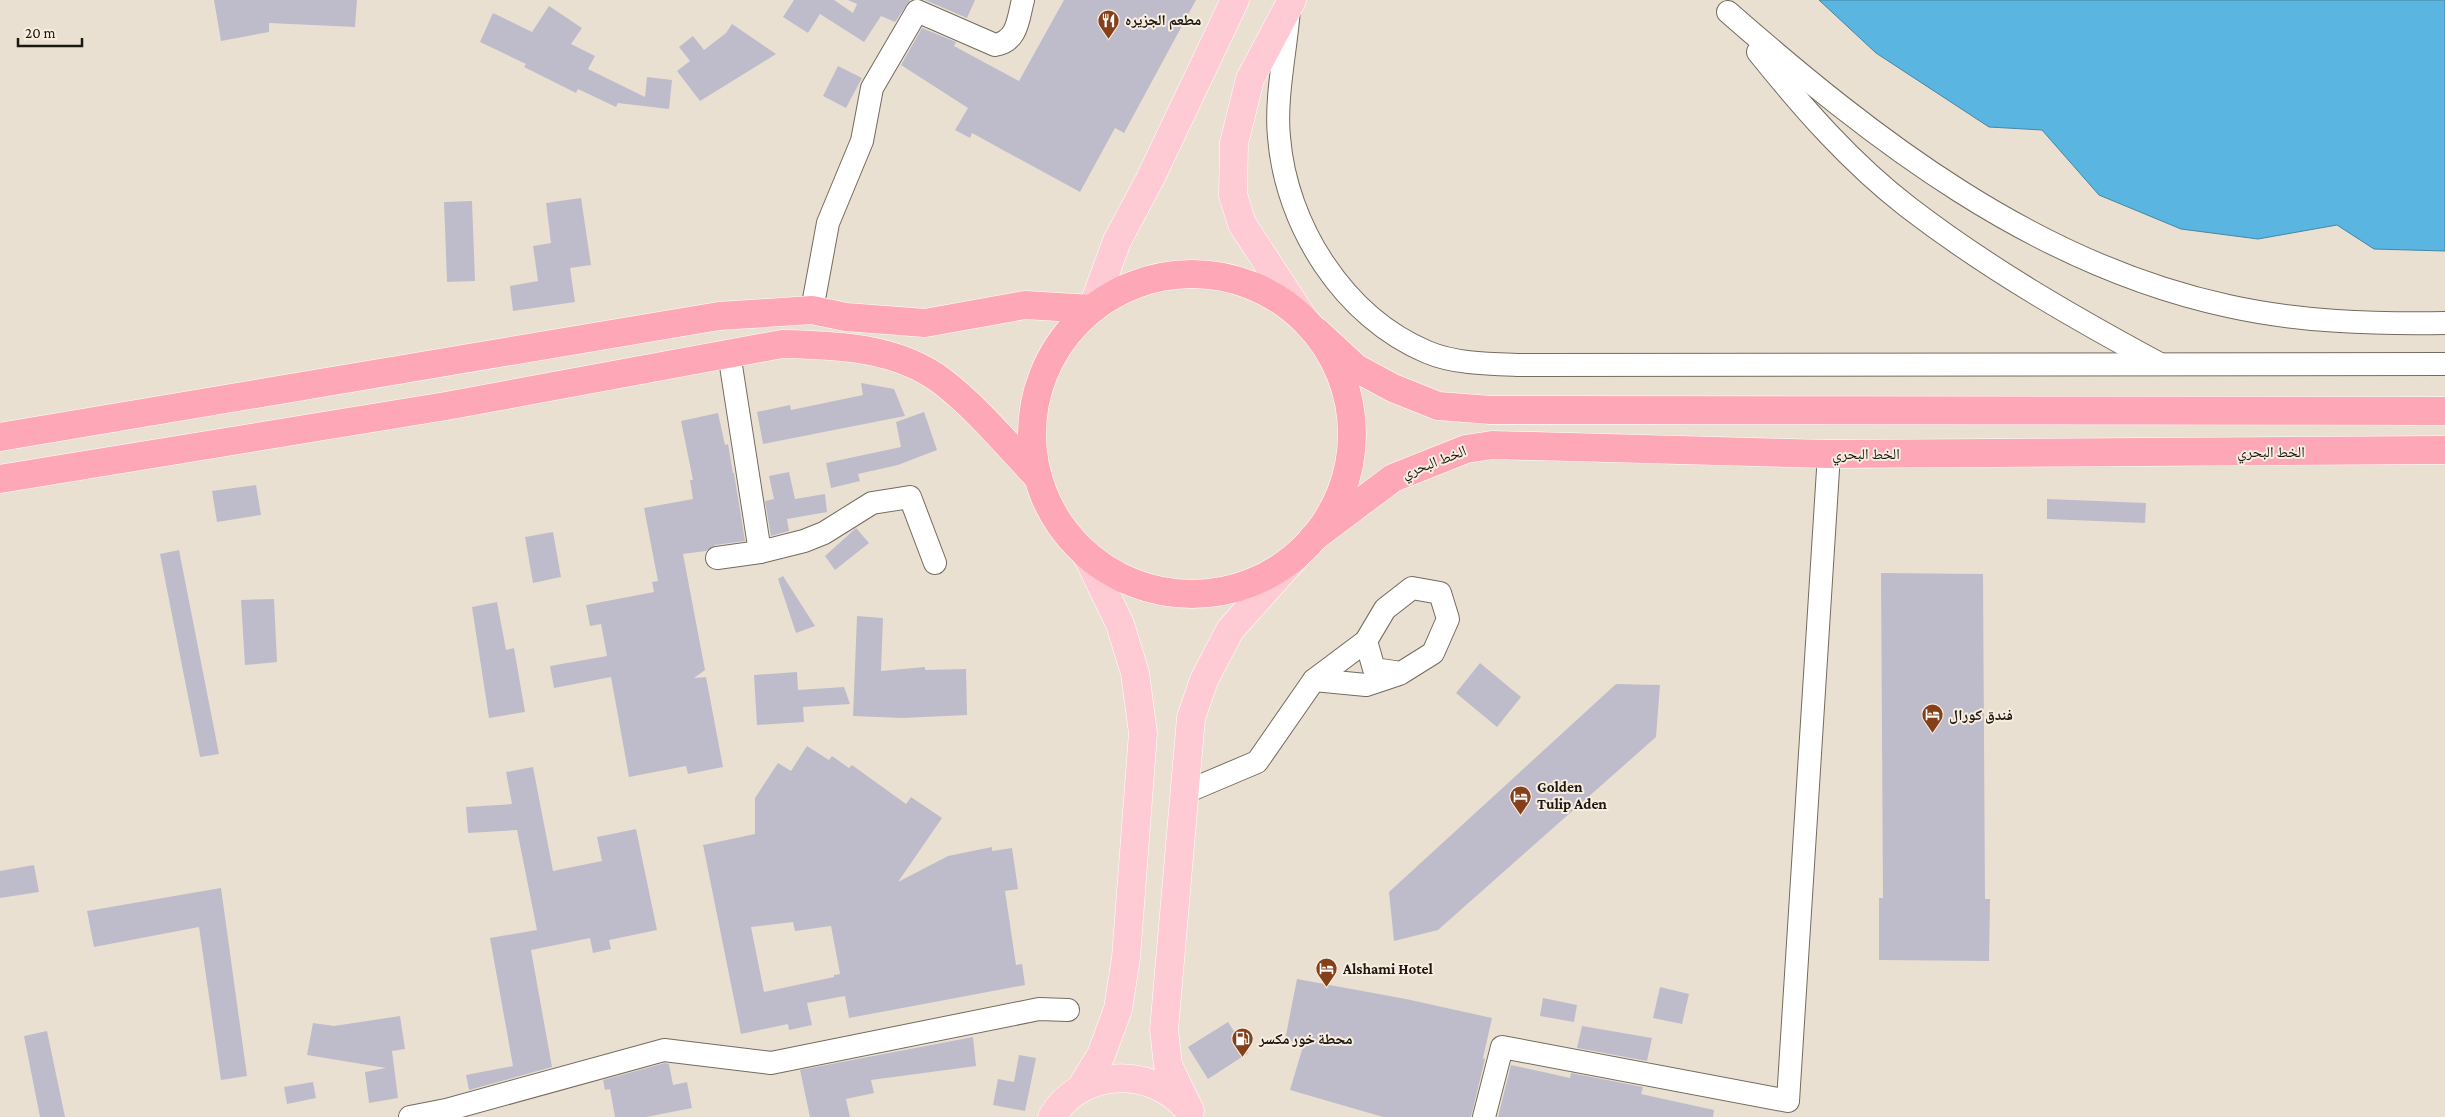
<svg xmlns="http://www.w3.org/2000/svg" width="2445" height="1117" font-family="'Crimson Pro','Noto Naskh Arabic',serif">
<style>
.water{fill:#5ab5e0;stroke:#4786a2}
.building{fill:#bebccb;fill-rule:evenodd}
.lines{fill:none;stroke-linecap:round;stroke-linejoin:round}
.minor-casing{stroke:#746b5e;stroke-width:24}
.major-casing{stroke:#fff;stroke-width:29}
.highway-casing{stroke:#fff;stroke-width:29}
.minor{stroke:#fff;stroke-width:22}
.major{stroke:#fecad3;stroke-width:28}
.highway{stroke:#fea7b6;stroke-width:28}
.labels{text-anchor:middle;stroke-width:4;stroke-linejoin:round;paint-order:stroke}
.poi-label{font-size:15px;font-weight:bold;fill:#1b1712;stroke:#f8eddf;text-anchor:start}
.street-label{font-size:15px;fill:#1b1712;stroke:#f8eddf}
</style>
<rect width="100%" height="100%" fill="#eae0d2"/>
<polygon class="water" points="1819,0 2445,0 2445,251 2374,249 2337,225 2258,239 2181,229 2099,195 2042,130 1989,127 1876,53"/>
<g class="building">
<polygon points="214,0 357,0 355,27 269,23 269,32 221,41"/>
<polygon points="794,0 834,0 853,13 857,4 848,0 910,0 895,22 881,16 864,42 820,14 808,33 783,17"/>
<polygon points="925,0 975,0 967,18"/>
<polygon points="1064,0 1196,0 1124,133 1115,128 1080,192 972,133 970,138 955,130 968,108 901,65 922,28 956,42 954,46 1019,81"/>
<polygon points="549,6 582,28 571,44 595,56 588,69 645,97 647,77 672,80 669,109 618,103 616,107 578,89 576,93 524,67 526,64 480,42 493,13 532,32"/>
<polygon points="732,24 776,54 700,101 677,71 690,61 679,47 693,36 704,50 726,33"/>
<polygon points="838,66 862,78 846,108 823,96"/>
<polygon points="581,198 591,265 570,268 575,302 513,311 510,286 538,281 533,246 551,243 546,203"/>
<polygon points="472,201 475,281 447,282 444,202"/>
<polygon points="861,383 894,389 905,416 763,444 757,412 790,405 791,410 863,395"/>
<polygon points="924,412 937,450 898,465 858,474 860,481 831,488 826,463 901,447 896,422"/>
<polygon points="718,413 725,445 728,444 733,473 734,473 745,541 715,545 706,551 683,554 705,670 694,678 706,677 723,767 688,774 686,766 629,777 611,677 554,688 550,666 607,656 601,624 590,626 586,605 654,592 652,582 658,581 644,508 693,499 690,480 693,480 681,421"/>
<polygon points="789,472 795,499 825,494 827,512 787,519 789,531 771,536 765,501 774,499 769,476"/>
<polygon points="256,485 261,515 217,522 212,491"/>
<polygon points="2047,499 2146,503 2145,523 2047,519"/>
<polygon points="856,528 869,543 835,570 825,556"/>
<polygon points="553,532 561,577 533,583 525,537"/>
<polygon points="179,550 219,754 200,757 160,554"/>
<polygon points="1881,573 1983,574 1985,899 1990,899 1989,961 1879,960 1879,898 1883,898"/>
<polygon points="783,576 815,626 796,633 778,579"/>
<polygon points="274,599 277,662 245,665 241,600"/>
<polygon points="497,602 506,650 514,648 525,712 489,718 472,607"/>
<polygon points="857,616 883,618 881,671 925,667 925,670 966,669 967,715 902,718 853,716"/>
<polygon points="1480,663 1521,697 1497,727 1456,693"/>
<polygon points="797,672 798,690 844,687 850,704 803,707 804,722 757,725 754,675"/>
<polygon points="1616,684 1660,685 1656,737 1438,930 1394,941 1389,892"/>
<path d="M807 746 829 760 832 756 849 768 852 765 906 804 911 797 942 818 898 882 948 856 992 847V851L1012 848 1018 889 1005 891 1016 965 1022 964 1025 985 849 1018 845 996 807 1003 812 1025 789 1030 788 1024 741 1034 703 845 755 834V798L778 763 791 771ZM793 922 795 931 831 926 840 974 834 975V977L764 992 751 927Z"/>
<polygon points="533,767 553,871 602,861 597,837 636,829 657,930 609,940 611,949 593,953 590,938 531,950 552,1067 469,1090 466,1075 513,1066 490,938 537,930 517,830 468,833 466,807 512,804 506,772"/>
<polygon points="34,865 39,892 0,898 0,871"/>
<polygon points="221,888 247,1076 221,1080 199,927 94,947 87,911"/>
<polygon points="1297,979 1406,999 1492,1018 1483,1058 1485,1059 1471,1117 1383,1117 1290,1090 1304,1043 1285,1040"/>
<polygon points="1660,987 1689,994 1682,1024 1653,1018"/>
<polygon points="1543,998 1577,1005 1574,1022 1540,1016"/>
<polygon points="400,1016 405,1049 392,1051 398,1098 369,1103 365,1072 386,1068 307,1055 313,1023 334,1026"/>
<polygon points="1228,1022 1248,1053 1208,1079 1188,1047"/>
<polygon points="1582,1026 1652,1038 1647,1061 1577,1048"/>
<polygon points="47,1031 65,1117 40,1117 24,1036"/>
<polygon points="973,1037 976,1066 871,1080 874,1093 846,1099 850,1117 810,1117 800,1070"/>
<polygon points="1019,1055 1036,1058 1025,1111 993,1105 998,1079 1014,1082"/>
<polygon points="665,1063 669,1064 673,1085 687,1082 692,1108 646,1117 615,1117 610,1089 605,1090 603,1080"/>
<polygon points="1511,1065 1570,1078 1571,1073 1643,1087 1641,1094 1714,1110 1713,1117 1498,1117"/>
<polygon points="313,1082 316,1098 287,1104 284,1087"/>
</g>
<g class="lines">
<defs>
<g id="minor">
<path d="M1289 9C1286 50 1275 98 1279 137 1286 226 1344 317 1427 352 1455 364 1490 364 1521 365L2445 364"/>
<path d="M1728 12C1874 140 2034 264 2228 306 2300 322 2372 324 2445 323"/>
<path d="M1758 52C1803 108 1851 163 1908 207 1986 267 2071 316 2158 363"/>
<path d="M812 310 828 223 862 141 872 88 917 11 995 45C1018 41 1018 19 1023 0"/>
<polyline points="729,353 760,552"/>
<polyline points="717,558 760,552 804,541 824,533 872,503 910,497 935,563"/>
<polygon points="1412,588 1440,593 1448,619 1433,653 1401,673 1374,669 1366,641 1385,609"/>
<polyline points="1314,680 1366,685 1399,674"/>
<polyline points="1186,792 1257,762 1314,680 1366,641"/>
<polyline points="410,1117 446,1110 664,1050 771,1063 1039,1009 1068,1010"/>
<polyline points="1484,1117 1502,1047 1788,1101 1829,454"/>
</g>
<g id="major">
<polyline points="1292,0 1250,79 1234,143 1233,195 1242,224 1302,316"/>
<polyline points="1092,309 1117,241 1150,179 1235,0"/>
<polyline points="1081,1088 1101,1055 1118,1009 1126,958 1143,733 1135,673 1120,624 1086,554"/>
<polyline points="1190,1111 1168,1065 1164,1030 1191,718 1204,680 1230,630 1297,555"/>
<path d="M1052 1117C1080 1069 1149 1066 1185 1106"/>
</g>
<g id="highway">
<circle cx="1192" cy="434" r="160"/>
<polyline points="1317,332 1356,368 1393,388 1438,406 1491,410 2445,411"/>
<polyline points="0,437 719,316 812,310 846,317 925,323 1025,305 1092,309"/>
<path d="M0 479 446 406 782 344C836 345 898 347 943 382 978 409 1007 445 1038 477"/>
<polyline points="1313,538 1393,478 1466,449 1492,445 1829,454 2445,450"/>
</g>
</defs>
<use href="#minor" class="minor-casing"/>
<use href="#major" class="major-casing"/>
<use href="#highway" class="highway-casing"/>
<use href="#minor" class="minor"/>
<use href="#major" class="major"/>
<use href="#highway" class="highway"/>
</g>
<defs>
<symbol id="restaurant-pin" viewBox="-11 -11 22 30"><path d="M0 17L-7.5 6A9.5 9.5 0 1 1 7.5 6Z" fill="#853f1a" stroke="#f8eddf"/><path d="M-5-6h1v4h1v-4h1v4h1v-4h1v5L-1.5 .5V6h-2V.5L-5-1ZM5-6V6H3V1.5H1.5Q1.5-4 5-6Z" fill="#fff"/></symbol>
<symbol id="hotel-pin" viewBox="-11 -11 22 30"><path d="M0 17L-7.5 6A9.5 9.5 0 1 1 7.5 6Z" fill="#853f1a" stroke="#f8eddf"/><path d="M-6-4.5h1.5V1H6V5H4.5V3h-9V5H-6ZM-4 0a1.8 1.8 0 1 1 3.6 0ZM.5 0V-2.5h3Q6-2.5 6 0Z" fill="#fff"/></symbol>
<symbol id="fuel-pin" viewBox="-11 -11 22 30"><path d="M0 17L-7.5 6A9.5 9.5 0 1 1 7.5 6Z" fill="#853f1a" stroke="#f8eddf"/><path d="M-5.5-6h7V0h2V4h1.3V-2.5L3-4.5l.8-.8L6-3V5H2.5V1h-1V6h-7ZM-4.2-4.7v3.2H.2V-4.7Z" fill="#fff"/></symbol>
</defs>
<g fill-rule="evenodd">
<use href="#restaurant-pin" x="1096" y="8" width="25" height="34"/>
<use href="#hotel-pin" x="1920" y="702" width="25" height="34"/>
<use href="#hotel-pin" x="1508" y="784" width="25" height="34"/>
<use href="#hotel-pin" x="1314" y="956" width="25" height="34"/>
<use href="#fuel-pin" x="1230" y="1026" width="25" height="34"/>
</g>
<g class="labels">
<g class="poi-label">
<text x="1125" y="25">مطعم الجزيره</text>
<text x="1949" y="720">فندق كورال</text>
<text x="1537" y="792">Golden<tspan x="1537" dy="17">Tulip Aden</tspan></text>
<text x="1343" y="974">Alshami Hotel</text>
<text x="1259" y="1044">محطة خور مكسر</text>
</g>
<g class="street-label">
<text x="2271" y="457">الخط البحري</text>
<text x="1866" y="459">الخط البحري</text>
<text transform="translate(1434 462) rotate(-21)" y="5">الخط البحري</text>
</g>
</g>
<path d="M18 38v8h64v-8" fill="none" stroke="#1b1712" stroke-width="2.5"/>
<text x="25" y="38" font-size="15" fill="#1b1712" stroke="#f8eddf" stroke-width="4" paint-order="stroke">20 m</text>
</svg>
